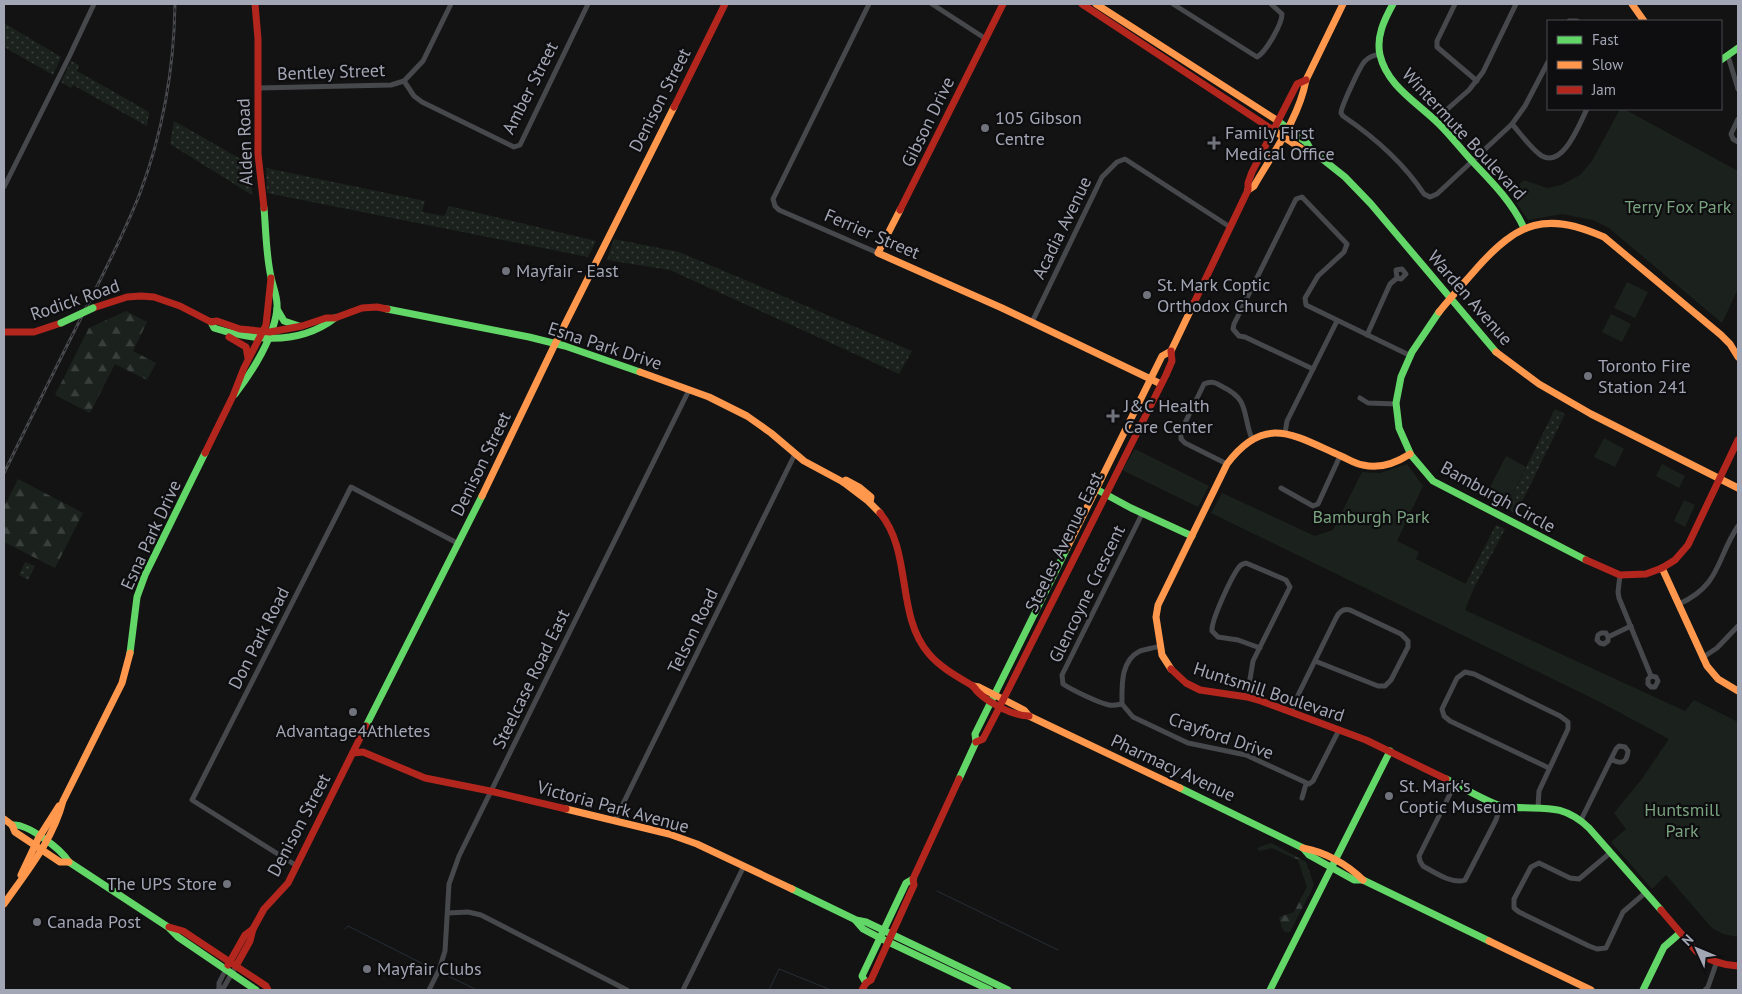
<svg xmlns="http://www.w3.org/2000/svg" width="1742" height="994" font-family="'PT Sans',sans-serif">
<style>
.grass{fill:url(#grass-dots)}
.forest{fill:url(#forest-firs)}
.park{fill:#1b221d}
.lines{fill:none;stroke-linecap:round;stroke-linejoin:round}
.stream{stroke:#262d35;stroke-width:1}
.street{stroke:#47484c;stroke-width:5}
.fast{stroke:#63d668;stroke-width:7}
.slow{stroke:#ff974d;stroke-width:7}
.jam{stroke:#b3261e;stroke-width:7}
.rail-casing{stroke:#47494c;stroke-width:3}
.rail{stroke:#0e0d0f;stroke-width:1;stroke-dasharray:4;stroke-linecap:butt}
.fast-bridge{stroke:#63d668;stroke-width:7}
.poi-dot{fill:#71737c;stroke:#0e0d0f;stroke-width:2}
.labels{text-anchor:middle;stroke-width:4.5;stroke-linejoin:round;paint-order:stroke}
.street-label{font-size:18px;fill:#a3a7b5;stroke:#0e0d0f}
.poi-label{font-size:18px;fill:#a3a7b5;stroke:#0e0d0f;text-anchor:start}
.park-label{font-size:18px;fill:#79a27f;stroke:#0e0d0f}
</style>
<defs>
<pattern id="grass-dots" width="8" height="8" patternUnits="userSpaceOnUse" patternTransform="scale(1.25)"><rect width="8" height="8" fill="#1b221d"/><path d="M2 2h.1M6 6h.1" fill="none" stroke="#393f3c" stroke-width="1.8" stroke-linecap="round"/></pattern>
<pattern id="forest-firs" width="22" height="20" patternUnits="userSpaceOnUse" patternTransform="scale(1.25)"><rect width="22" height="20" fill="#1b221d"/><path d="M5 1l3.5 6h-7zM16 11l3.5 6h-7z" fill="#393f3c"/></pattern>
</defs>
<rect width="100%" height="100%" fill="#131313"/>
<g class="grass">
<polygon points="4,23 61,57 53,75 4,47"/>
<polygon points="71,61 79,65 77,71 149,112 147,126 73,85 71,88 61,82"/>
<polygon points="174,121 251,165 252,195 170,144"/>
<polygon points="266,168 425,201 422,212 444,216 449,206 596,241 588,257 267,193"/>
<polygon points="614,239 679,252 912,351 899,374 670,270 607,260"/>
<polygon points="1555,409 1565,414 1516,514 1506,508"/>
<polygon points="1496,525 1505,529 1474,588 1465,585"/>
<polygon points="25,562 35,566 28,580 19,575"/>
</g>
<g class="forest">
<polygon points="126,311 147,322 133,351 156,363 147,380 115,364 90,413 55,395 89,328"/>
<polygon points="18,479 83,513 55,568 4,542 4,507"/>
<polygon points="1271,843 1306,862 1314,885 1290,932 1285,932 1282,928 1279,917 1294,912 1307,887 1298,860 1272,848 1259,851 1257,848"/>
</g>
<g class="park">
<polygon points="1620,109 1624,109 1738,171 1738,289 1722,323 1609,228 1593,220 1562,214 1528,220 1510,193 1524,180 1547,188 1561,185 1580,175 1592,161"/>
<polygon points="1627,282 1648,292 1635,318 1614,308"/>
<polygon points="1611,314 1631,324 1622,342 1602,332"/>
<polygon points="1604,438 1624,449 1615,467 1594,457"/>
<polygon points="1135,449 1209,486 1198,507 1122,470"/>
<polygon points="1506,456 1526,467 1509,501 1488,491"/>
<polygon points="1407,464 1423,486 1397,541 1419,552 1416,559 1474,588 1465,610 1685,711 1694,700 1738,722 1738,937 1723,934 1712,928 1666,875 1652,889 1611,842 1626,829 1614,813 1641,780 1669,739 1598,701 1211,513 1222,493 1315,536 1333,530 1362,472 1380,473"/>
<polygon points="1662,464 1685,476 1679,488 1656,476"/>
<polygon points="1684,500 1695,505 1685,527 1674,521"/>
</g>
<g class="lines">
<g class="stream">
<polyline points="937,891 1058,950"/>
<polyline points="345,929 348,926 431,968"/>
<polyline points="446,975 477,990"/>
<polyline points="769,990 779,969 831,990"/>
</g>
<g class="street">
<polyline points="869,4 773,199 775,206 779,210 878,253"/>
<polyline points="932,4 986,39"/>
<path d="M1173 4 1257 57C1266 52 1282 24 1282 14L1271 4"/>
<polyline points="1455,4 1437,41 1437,47 1477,81"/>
<polyline points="1569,21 1577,21"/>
<path d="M1380 54C1374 55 1369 57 1365 61 1360 66 1341 107 1341 113L1343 116C1374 137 1403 162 1424 194L1430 197 1437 194 1512 124 1525 106 1548 62"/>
<polyline points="1728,56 1738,89"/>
<polyline points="404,81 414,96 422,102 514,147 520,145 588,4"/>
<polyline points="258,88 391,85 404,81 423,61 451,4"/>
<polyline points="1738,119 1731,134 1733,139 1738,142"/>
<polyline points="1435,120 1469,90 1483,72 1516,4"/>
<path d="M1512 124C1520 133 1532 150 1542 156 1564 168 1580 122 1587 109"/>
<polyline points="4,187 69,57 94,4"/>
<polyline points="1032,322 1102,177 1117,162 1125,159 1230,227"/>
<polyline points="1367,335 1390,284 1397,278 1401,279 1406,274 1402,269 1396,270 1397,278"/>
<polyline points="1313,369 1245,337 1239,336 1233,329 1234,324 1296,199 1302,197 1347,244 1344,252 1318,276 1305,298 1306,305 1411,356"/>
<polyline points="1360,398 1368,403 1397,404"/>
<polyline points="1285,433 1287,421 1337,321"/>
<path d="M1227 464 1185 443 1181 439V431L1204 384C1212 380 1216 383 1223 387 1250 400 1242 414 1252 439"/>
<polyline points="1281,488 1313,506 1318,504 1340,456"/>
<polyline points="1620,575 1618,592 1619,598 1651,676 1656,677 1658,681 1655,687 1651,687 1648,684 1648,679 1651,676"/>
<path d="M1679 604C1721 585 1716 559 1738 526"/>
<polyline points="1608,637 1606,633 1601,633 1598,635 1597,640 1600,643 1604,644 1608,641 1608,637 1631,626"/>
<path d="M1160 646C1154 648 1146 649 1140 651 1120 661 1122 686 1122 704L1133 717 1188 743 1246 755 1309 784 1313 781 1339 730"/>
<polyline points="1702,658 1717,648 1738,626"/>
<path d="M1247 697 1253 661 1290 587 1286 580 1246 563C1243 564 1241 564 1239 567 1232 576 1211 620 1212 631L1218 637 1238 640 1260 648"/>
<path d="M1122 704C1117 705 1113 706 1109 705 1099 703 1072 690 1063 684L1062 675 1142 514"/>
<path d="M1291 712 1300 691 1336 618C1339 612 1343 608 1350 610L1401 634 1408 641V647L1391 680 1385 686H1378L1315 661"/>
<path d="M1455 784 1419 856 1420 861 1423 866C1434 872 1453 885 1465 880L1496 820 1500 806"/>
<polyline points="1302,798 1306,784"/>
<polyline points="1538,807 1539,791 1568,729 1568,722 1560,716 1474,674 1465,672 1457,678 1442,709 1444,716 1450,721 1549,768"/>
<polyline points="615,820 795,454"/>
<path d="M1581 820 1616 749 1619 746 1625 747 1628 751C1627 763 1621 765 1611 759"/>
<polyline points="1610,853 1579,879 1570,878 1539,863 1531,867 1514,899 1514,908 1519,912 1589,946 1597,949 1606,948 1623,912 1645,893"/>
<polyline points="297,866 192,800 351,487 459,544"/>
<polyline points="448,913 468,912 481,915 627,990"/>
<polyline points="219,989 224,987 236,966"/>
<polyline points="219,990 219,983 226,969"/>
<polyline points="429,990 439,970 445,951 449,884 459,856 689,390"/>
<polyline points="683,990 744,866"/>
<polyline points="1705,990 1708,987 1716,964"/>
</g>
<g class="fast">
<path d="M1393 4C1384 20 1376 37 1380 55 1387 86 1418 103 1439 124 1451 136 1461 149 1472 161 1492 182 1512 202 1524 228"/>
<polyline points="1721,60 1738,48"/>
<polyline points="1278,121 1307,143 1311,150 1345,177 1371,204 1496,352"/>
<polyline points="277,309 284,321 299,326"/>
<polyline points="387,309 529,337 565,346 640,372"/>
<polyline points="1439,312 1412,352 1401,377 1396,403 1399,428 1411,455 1433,481 1586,560"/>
<path d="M211 322 214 328C254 341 300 345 335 318"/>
<path d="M235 394C252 372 275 336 277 308 278 297 273 288 271 277 266 255 266 231 264 208"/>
<polyline points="1096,489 1131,508 1192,536"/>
<polyline points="130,653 137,597 145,575 205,453"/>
<polyline points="366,726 482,496"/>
<polyline points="959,779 976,742 975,734 1067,548"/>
<path d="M1446 779C1458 785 1490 804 1502 806 1538 812 1558 799 1589 828L1661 910"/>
<polyline points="1180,788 1303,848 1309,855 1354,880 1363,880 1489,941"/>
<path d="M12 825C27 823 61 849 69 862L168 927 178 937 256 990"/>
<polyline points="792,889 856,920 866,922 1008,990"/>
<polyline points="856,921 863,929 880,938 990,990"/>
<polyline points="866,983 862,976 906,883 913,879"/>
<polyline points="1270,990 1390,751"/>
<polyline points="1643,990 1664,947 1680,933"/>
</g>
<g class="slow">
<polyline points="1096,4 1278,121"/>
<polyline points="1632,4 1644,21"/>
<polyline points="1273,130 1302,149 1311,150"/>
<path d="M1248 190 1254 186C1273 153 1299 118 1306 80L1343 4"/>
<polyline points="900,210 878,253 1002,308 1161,384"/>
<path d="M1439 312C1451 297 1464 283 1477 268 1518 222 1546 211 1604 237L1721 335 1730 344 1738 357"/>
<polyline points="1496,352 1539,384 1591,414 1738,488"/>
<polyline points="640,372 709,397 747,416 771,433 804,461 843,482 868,501 880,513"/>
<polyline points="843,482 846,480 859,487 871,497 870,502"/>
<polyline points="482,496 555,344 674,107"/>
<polyline points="1067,548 1162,356 1171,351 1194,303"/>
<polyline points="1662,568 1707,666 1718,679 1738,691"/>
<path d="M1171 669 1162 655 1156 617 1158 605 1227 464C1265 413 1295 436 1341 456 1348 459 1355 464 1363 465 1379 469 1396 463 1410 454"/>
<polyline points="973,686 979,687 1024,710 1029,716 1180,788"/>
<polyline points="566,809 669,834 697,844 792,889"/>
<polyline points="4,819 12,825 15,832 60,862 69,862"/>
<path d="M1303 848C1325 852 1347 864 1363 880"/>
<polyline points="21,875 38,839 59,806"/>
<path d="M4 904C27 871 53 840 63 801L122 683 130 653"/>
<polyline points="1489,941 1591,990"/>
</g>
<g class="jam">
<polyline points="255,4 258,39 258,154 264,208"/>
<polyline points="1082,4 1273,130"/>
<polyline points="674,107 725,4"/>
<polyline points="900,210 1003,4"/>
<polyline points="1194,303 1248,190 1248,183 1252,172 1297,84 1306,80"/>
<polyline points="93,308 127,297 141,296 154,297 180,306 211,322 217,321 240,329 270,332 302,326 326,318 335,318 362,308 377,307 387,309"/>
<polyline points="4,332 34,332 61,323"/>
<polyline points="229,337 246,347 248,358"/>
<polyline points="205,453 233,396 244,368 266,325 271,278"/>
<path d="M880 513C913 553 895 614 929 654 941 668 958 677 973 686 982 700 1012 716 1029 716"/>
<polyline points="1586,560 1620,575 1646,574 1662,568 1675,560 1688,545 1738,440"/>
<polyline points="1171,669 1186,683 1200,690 1247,697 1261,701 1366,740 1446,779"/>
<polyline points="976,742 983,739 997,712 1166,375 1172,361 1171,351"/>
<polyline points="353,753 363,752 425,778 490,791 566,809"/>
<path d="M1661 910 1696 951C1709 961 1722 965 1738 966"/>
<polyline points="169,927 183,931 266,986 268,990"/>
<polyline points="228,965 245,935 253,929"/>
<polyline points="236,966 250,941 253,929 264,909 288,883 366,726"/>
<polyline points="862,990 866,983 871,980 914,885 913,879 959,779"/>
</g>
<defs>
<path id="rail" d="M4 473C29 422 54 371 80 320 101 278 123 237 140 193 163 132 174 68 175 4"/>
</defs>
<use href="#rail" class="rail-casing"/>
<use href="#rail" class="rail"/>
<polyline class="fast-bridge" points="61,323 93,308"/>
</g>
<g class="poi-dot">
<circle cx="985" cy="128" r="5"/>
<path d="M1211.5 135.5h5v5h5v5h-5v5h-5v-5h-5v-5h5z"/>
<circle cx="506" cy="271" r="5"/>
<circle cx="1147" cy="295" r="5"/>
<circle cx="1588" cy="376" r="5"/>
<path d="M1110.5 408.5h5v5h5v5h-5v5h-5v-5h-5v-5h5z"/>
<circle cx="353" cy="712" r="5"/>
<circle cx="1389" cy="796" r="5"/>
<circle cx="227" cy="884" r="5"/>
<circle cx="37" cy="922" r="5"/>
<circle cx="367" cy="969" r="5"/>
</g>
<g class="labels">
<g class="street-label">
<text transform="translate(331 72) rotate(-2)" y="6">Bentley Street</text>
<text transform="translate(530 88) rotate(-63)" y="6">Amber Street</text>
<text transform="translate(660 100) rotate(-63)" y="6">Denison Street</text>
<text transform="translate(928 122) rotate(-64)" y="6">Gibson Drive</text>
<text transform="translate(1464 134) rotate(47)" y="6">Wintermute Boulevard</text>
<text transform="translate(245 142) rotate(-92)" y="6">Alden Road</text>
<text transform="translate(1062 228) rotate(-64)" y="6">Acadia Avenue</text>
<text transform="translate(872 234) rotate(23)" y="6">Ferrier Street</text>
<text transform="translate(1470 298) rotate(49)" y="6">Warden Avenue</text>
<text transform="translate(75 300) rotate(-19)" y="6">Rodick Road</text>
<text transform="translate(605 346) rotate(18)" y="6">Esna Park Drive</text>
<text transform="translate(481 464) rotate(-64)" y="6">Denison Street</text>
<text transform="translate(1498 497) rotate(29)" y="6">Bamburgh Circle</text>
<text transform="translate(151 535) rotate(-65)" y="6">Esna Park Drive</text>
<text transform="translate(1064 542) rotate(-64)" y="6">Steeles Avenue East</text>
<text transform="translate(1087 594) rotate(-64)" y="6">Glencoyne Crescent</text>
<text transform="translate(693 631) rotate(-64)" y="6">Telson Road</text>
<text transform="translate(259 638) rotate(-63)" y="6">Don Park Road</text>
<text transform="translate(531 679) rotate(-64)" y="6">Steelcase Road East</text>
<text transform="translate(1269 692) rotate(18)" y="6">Huntsmill Boulevard</text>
<text transform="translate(1221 736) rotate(19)" y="6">Crayford Drive</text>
<text transform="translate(1173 768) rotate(25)" y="6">Pharmacy Avenue</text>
<text transform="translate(613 807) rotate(15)" y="6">Victoria Park Avenue</text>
<text transform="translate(299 825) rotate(-62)" y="6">Denison Street</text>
</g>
<g class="poi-label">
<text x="995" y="124">105 Gibson<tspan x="995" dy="21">Centre</tspan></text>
<text x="1225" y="139">Family First<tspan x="1225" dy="21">Medical Office</tspan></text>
<text x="516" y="277">Mayfair - East</text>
<text x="1157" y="291">St. Mark Coptic<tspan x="1157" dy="21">Orthodox Church</tspan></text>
<text x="1598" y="372">Toronto Fire<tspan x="1598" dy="21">Station 241</tspan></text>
<text x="1124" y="412">J&amp;C Health<tspan x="1124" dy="21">Care Center</tspan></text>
<text x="353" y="737" text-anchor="middle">Advantage4Athletes</text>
<text x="1399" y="792">St. Mark's<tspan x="1399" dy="21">Coptic Museum</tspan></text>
<text x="217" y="890" text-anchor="end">The UPS Store</text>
<text x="47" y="928">Canada Post</text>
<text x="377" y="975">Mayfair Clubs</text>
</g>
<g class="park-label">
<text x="1678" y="213">Terry Fox Park</text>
<text x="1371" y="523">Bamburgh Park</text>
<text x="1682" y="816">Huntsmill<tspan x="1682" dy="21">Park</tspan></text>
</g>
</g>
<rect width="1742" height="994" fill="none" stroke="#a3a7b5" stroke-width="10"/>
<rect x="1547" y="20" width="175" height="90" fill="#0e0d0f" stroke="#4a4b51"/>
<rect x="1557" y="36" width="25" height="8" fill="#63d668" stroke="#4a4b51"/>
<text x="1592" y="45" font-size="15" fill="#a3a7b5">Fast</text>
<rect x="1557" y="61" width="25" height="8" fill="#ff974d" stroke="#4a4b51"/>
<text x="1592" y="70" font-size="15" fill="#a3a7b5">Slow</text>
<rect x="1557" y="86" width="25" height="8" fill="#b3261e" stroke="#4a4b51"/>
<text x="1592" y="95" font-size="15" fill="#a3a7b5">Jam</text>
<g transform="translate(1697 949) rotate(314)" stroke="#0e0d0f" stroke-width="4" paint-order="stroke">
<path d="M0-4L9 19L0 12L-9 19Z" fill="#a3a7b5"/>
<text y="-8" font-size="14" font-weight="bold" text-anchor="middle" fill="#a3a7b5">N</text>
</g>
</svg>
